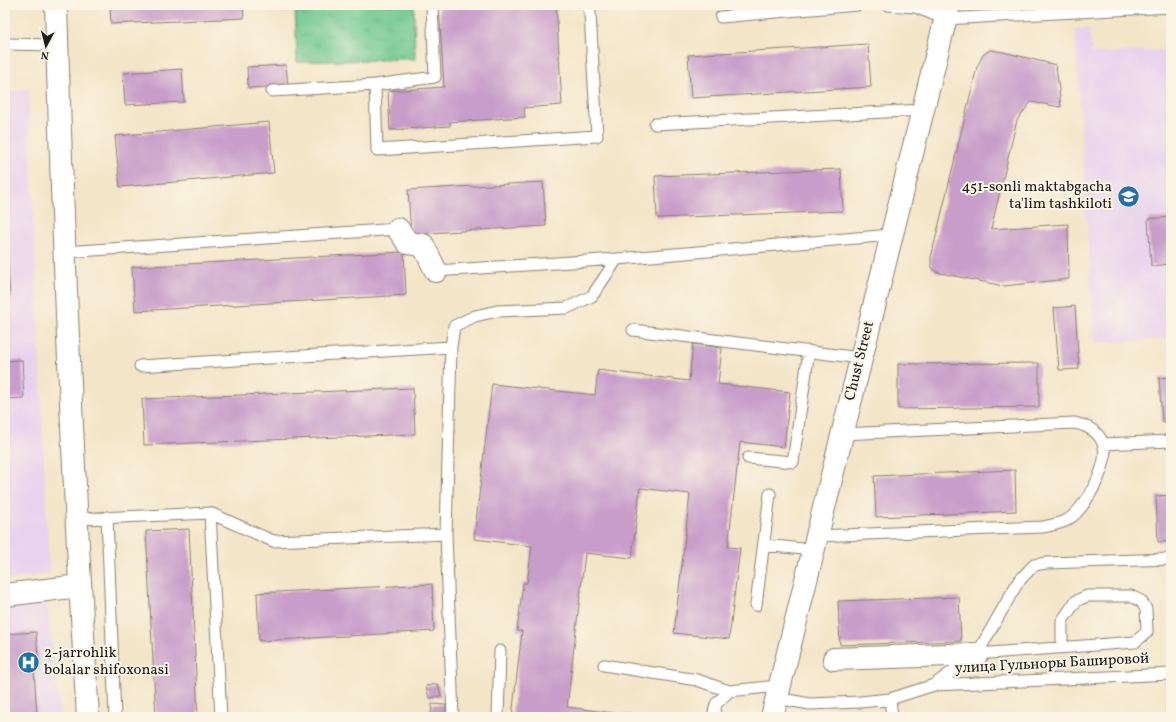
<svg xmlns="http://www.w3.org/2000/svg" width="1176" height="722" font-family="Vollkorn,serif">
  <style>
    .built { fill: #e8d2ee }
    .grass { fill: url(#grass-tufts); stroke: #467256 }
    .building { fill: #c79eca }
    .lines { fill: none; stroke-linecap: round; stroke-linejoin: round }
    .lane-casing { stroke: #888072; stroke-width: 13 }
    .street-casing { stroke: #888072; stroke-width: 24 }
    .lane { stroke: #fff; stroke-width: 11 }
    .street { stroke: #fff; stroke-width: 22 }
    .labels { text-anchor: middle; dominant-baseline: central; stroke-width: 4; stroke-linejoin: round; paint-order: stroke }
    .poi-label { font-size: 15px; fill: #1c1c1c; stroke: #fcf5e5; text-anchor: end }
    .street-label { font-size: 15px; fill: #1c1c1c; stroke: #fcf5e5 }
  </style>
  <defs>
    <pattern id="grass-tufts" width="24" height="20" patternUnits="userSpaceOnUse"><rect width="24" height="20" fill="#6fc88f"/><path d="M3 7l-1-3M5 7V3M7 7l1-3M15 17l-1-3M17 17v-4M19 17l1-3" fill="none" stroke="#60ab7b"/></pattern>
  </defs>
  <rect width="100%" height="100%" fill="#fcf5e5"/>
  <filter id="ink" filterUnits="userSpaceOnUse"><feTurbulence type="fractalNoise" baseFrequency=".025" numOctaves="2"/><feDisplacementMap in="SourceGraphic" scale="8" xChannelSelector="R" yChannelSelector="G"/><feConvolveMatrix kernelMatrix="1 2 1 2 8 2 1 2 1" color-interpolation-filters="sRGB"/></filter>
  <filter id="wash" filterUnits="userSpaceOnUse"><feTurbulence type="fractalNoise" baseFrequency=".012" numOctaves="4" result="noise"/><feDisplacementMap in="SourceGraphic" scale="16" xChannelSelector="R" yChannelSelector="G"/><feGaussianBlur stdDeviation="0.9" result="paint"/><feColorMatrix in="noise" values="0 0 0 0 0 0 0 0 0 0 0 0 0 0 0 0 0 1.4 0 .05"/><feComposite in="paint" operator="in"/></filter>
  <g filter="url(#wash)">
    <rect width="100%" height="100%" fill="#f3e5c8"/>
    <path class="built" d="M1089,28L1092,53L1171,50V339L1094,343L1075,29Z
      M28,89L49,574L5,580V93Z
      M47,602L60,717H5V607Z"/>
    <path class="grass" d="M295,5H414L415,59L297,62Z"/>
    <g id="blocks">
      <path class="building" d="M110,5H243L244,18L111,24Z
        M439,5H556L562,105L524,108L525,117L450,122V126L390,130L388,91L444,87Z
        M868,44L871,87L691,98L688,55Z
        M990,50L1003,52L1056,65L1061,107L1031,102L1017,120L991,229L1068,224L1069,279L1003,286L936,272L931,266V257L977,67L983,55Z
        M286,65L288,86L248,88L247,67Z
        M182,69L184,102L125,105L123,73Z
        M269,122L274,173L120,187L115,136Z
        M841,169L843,211L657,218L655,176Z
        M543,182L546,226L411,234L408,190Z
        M1171,217V264L1151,266L1148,219Z
        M404,252L406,295L135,311L132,267Z
        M5,253H7L10,296H5Z
        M1075,306L1079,369L1059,370L1054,308Z
        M693,344L722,348L718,384L790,392L784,447L740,442L728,547L740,548L729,639L674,633L690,494L640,488L632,558L585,553L567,707L644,717H512L522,631H517L523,583H527L532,546L474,539L492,384L595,395L598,370L689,381Z
        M22,360L24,398L5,399V361Z
        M1039,363V407L898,409V364Z
        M1171,377V421L1162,422L1159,378Z
        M413,388L415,434L144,445L142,399Z
        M1015,470L1016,511L876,517L874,476Z
        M1171,495V541L1158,542L1156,496Z
        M189,529L198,717H156L146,531Z
        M432,584L434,631L259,641L257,593Z
        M959,597L961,641L840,645L838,601Z
        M36,632L39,669H34L37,717H5V634Z
        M438,684L441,696L429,698L426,686Z
        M432,704L446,705V715H431Z"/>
    </g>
  </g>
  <g filter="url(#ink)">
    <use href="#blocks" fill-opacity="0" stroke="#888072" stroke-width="1"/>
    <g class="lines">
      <defs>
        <path id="lane" d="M888,5L915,7L945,19L1171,7
          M721,17L857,5
          M5,44L57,45
          M375,85L377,150L597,136L590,13L588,5
          M272,91L375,85L435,77L432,5
          M655,124L923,110
          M65,252L398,229
          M436,271L617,259L891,235
          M633,330L861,358
          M451,347L454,326L475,316L497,311L567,308L592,296L617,259
          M140,366L451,347L446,534L453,717
          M1103,444L1171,441
          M748,458L793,462L809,351
          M210,513L221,717
          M107,517L115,717
          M77,519L210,513L273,541L446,534
          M817,536L1043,527C1051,525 1060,524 1067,520C1084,511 1109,466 1104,447C1101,433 1088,426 1075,423L843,434
          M764,545L813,550
          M756,605L770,494
          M977,654L1135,642L1147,632L1146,609L1141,601L1131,596H1087L1076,601L1062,621V647
          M604,665L697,680L729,691
          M935,684L977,654L1018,582L1034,565L1047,563L1171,559
          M776,698L810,704L860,702L890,699L934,685L1171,674
          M890,699L892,717
          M498,717L500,651
          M713,717L716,704L729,691L778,686"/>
        <path id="street" d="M56,5C63,242 73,480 88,717
          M398,229L408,243L423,245L436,271
          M5,595L79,586
          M834,659L977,654
          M772,717L949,5"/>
      </defs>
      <use href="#lane" class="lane-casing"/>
      <use href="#street" class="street-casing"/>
      <use href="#lane" class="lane"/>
      <use href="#street" class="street"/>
    </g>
  </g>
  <defs>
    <symbol id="school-disc" viewBox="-11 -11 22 22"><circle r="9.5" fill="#1f6fb2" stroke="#fcf5e5"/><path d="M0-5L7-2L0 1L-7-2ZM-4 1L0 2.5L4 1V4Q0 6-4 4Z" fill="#fff"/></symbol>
    <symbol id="hospital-disc" viewBox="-11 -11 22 22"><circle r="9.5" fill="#1f6fb2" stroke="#fcf5e5"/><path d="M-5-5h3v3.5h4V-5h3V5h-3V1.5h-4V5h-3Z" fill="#fff"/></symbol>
  </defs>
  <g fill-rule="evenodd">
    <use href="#school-disc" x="1116" y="184" width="25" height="25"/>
    <use href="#hospital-disc" x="16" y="650" width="25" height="25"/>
  </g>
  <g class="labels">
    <g class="poi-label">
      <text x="1112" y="187">451-sonli maktabgacha<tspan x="1112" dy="17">ta'lim tashkiloti</tspan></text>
      <text x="44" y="653" text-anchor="start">2-jarrohlik<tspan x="44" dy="17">bolalar shifoxonasi</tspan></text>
    </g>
    <g class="street-label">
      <text transform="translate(860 361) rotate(-76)">Chust Street</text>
      <text transform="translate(1052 664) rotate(-3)">улица Гульноры Башировой</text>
    </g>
  </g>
  <rect width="1176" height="722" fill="none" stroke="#fcf5e5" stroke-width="20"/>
  <g transform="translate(46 46) rotate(187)" stroke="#fcf5e5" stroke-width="3" paint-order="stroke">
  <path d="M0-3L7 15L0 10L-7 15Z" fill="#1c1c1c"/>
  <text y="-6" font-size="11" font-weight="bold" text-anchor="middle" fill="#1c1c1c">N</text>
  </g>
</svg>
